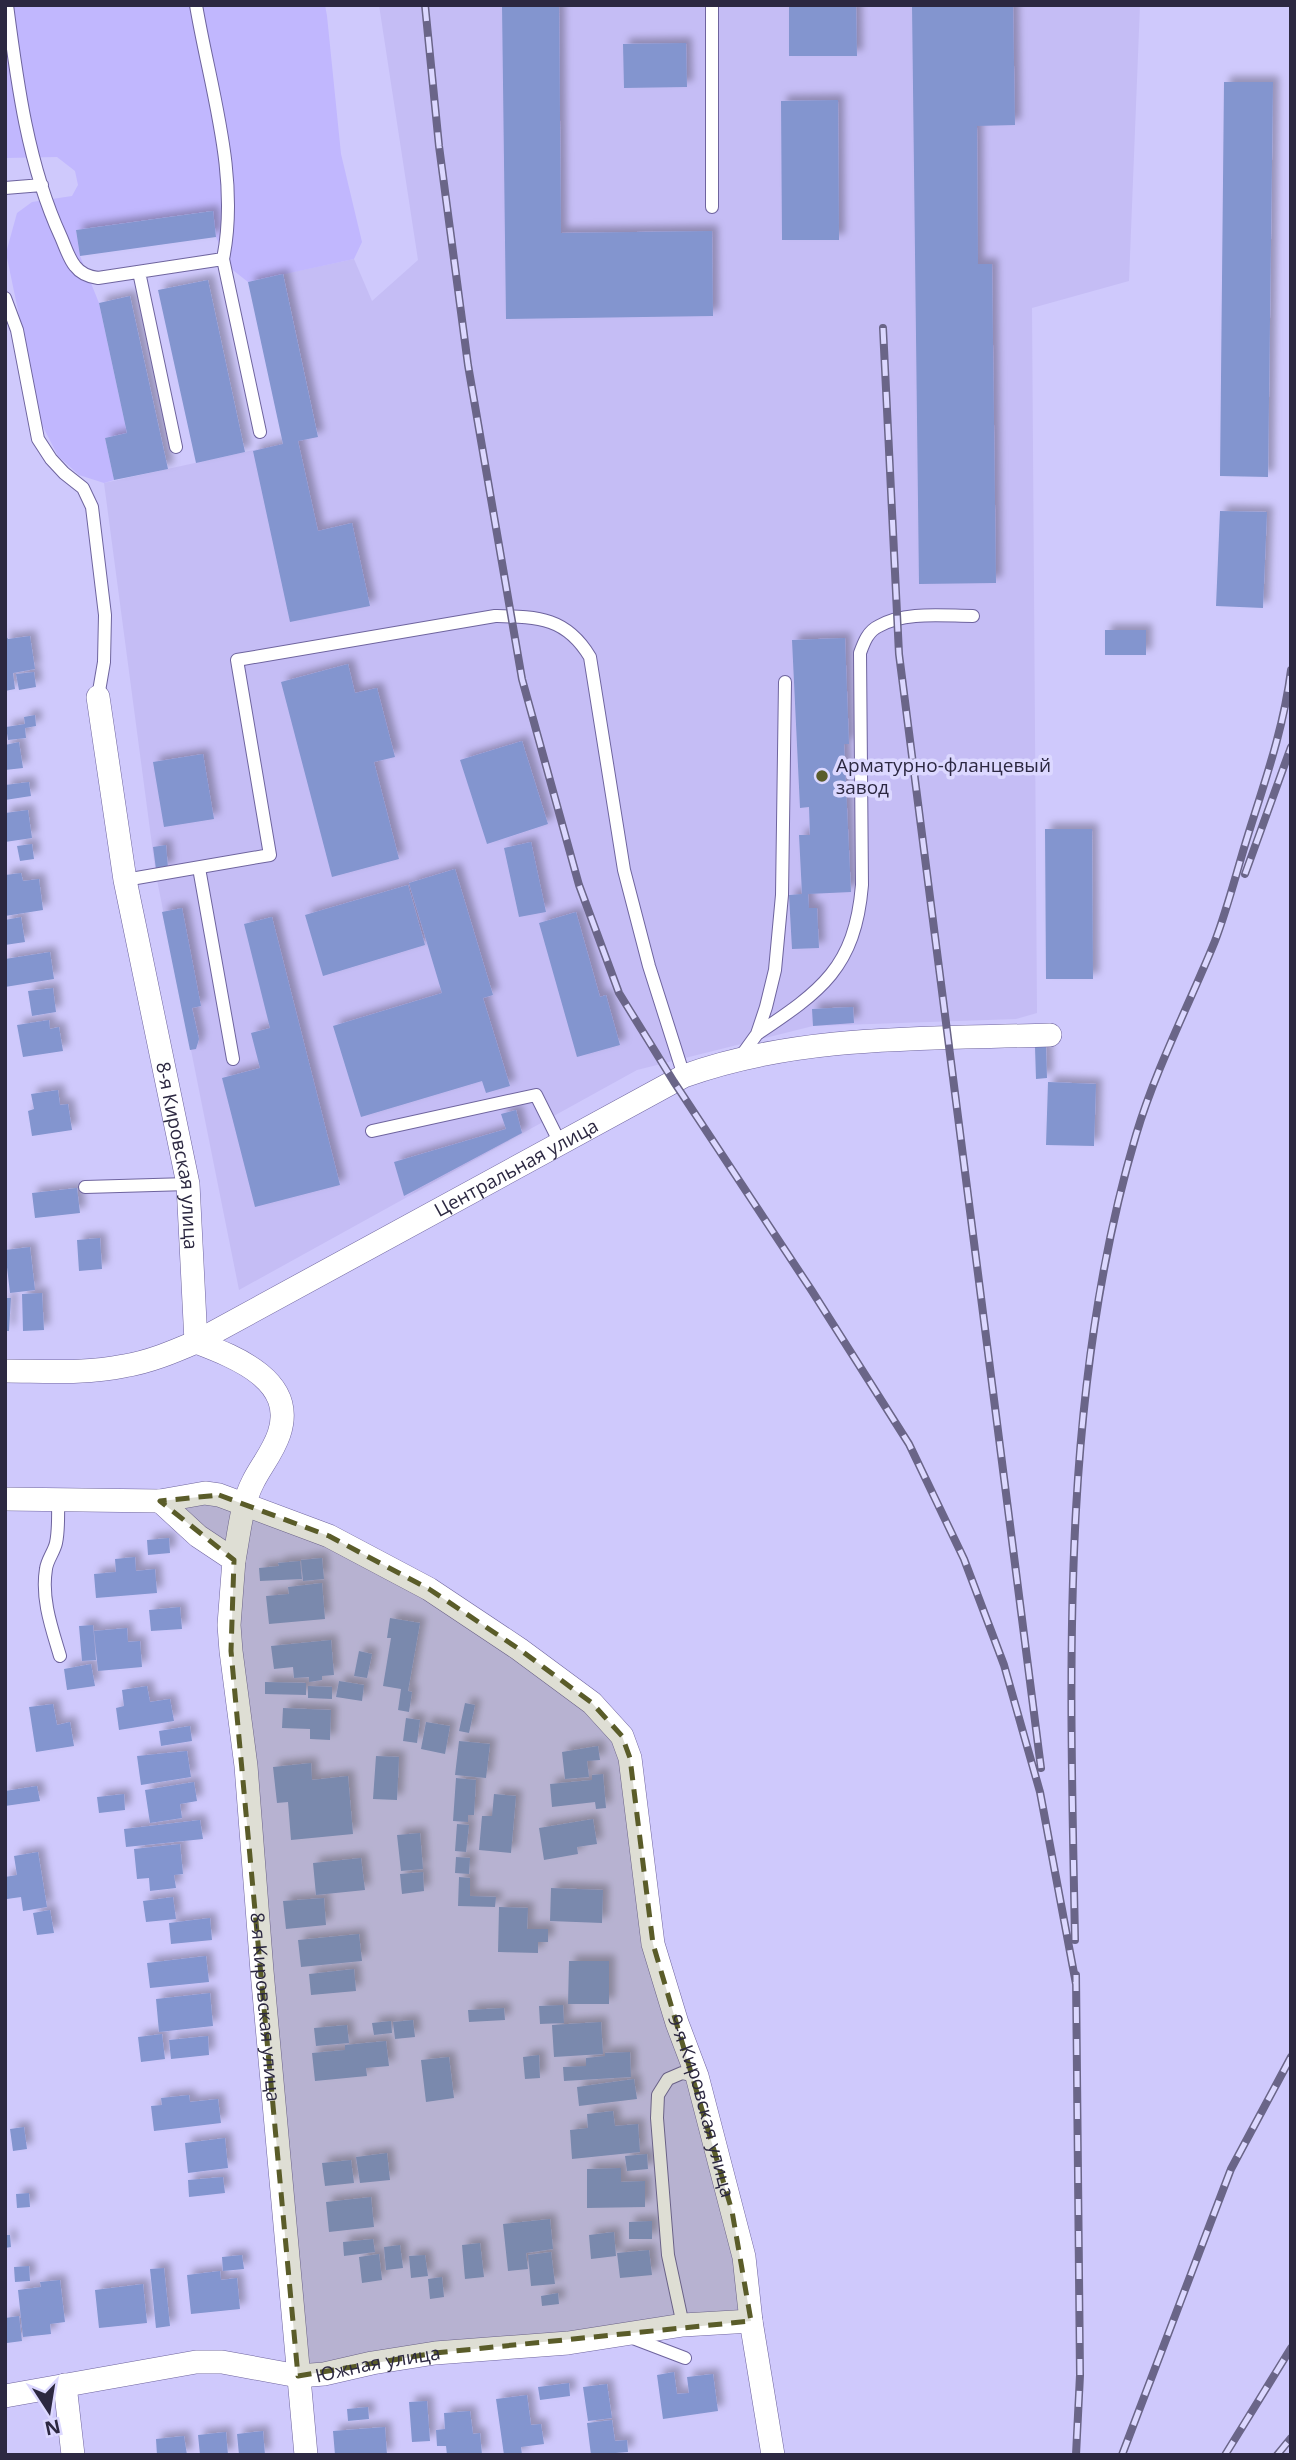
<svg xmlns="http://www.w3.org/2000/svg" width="1296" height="2460" font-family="'Open Sans',sans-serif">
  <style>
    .built { fill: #c5bdf5 }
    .green { fill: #c1b7fe }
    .building { fill: #8395cf; filter: url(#shadow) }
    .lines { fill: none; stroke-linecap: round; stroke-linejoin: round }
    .lane-casing { stroke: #6e649e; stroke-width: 14 }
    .street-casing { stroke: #6e649e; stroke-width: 24 }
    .lane { stroke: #fff; stroke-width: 12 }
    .street { stroke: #fff; stroke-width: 23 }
    .rail-casing { stroke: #6a6588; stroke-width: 8 }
    .rail { stroke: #dcd8ff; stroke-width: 5; stroke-dasharray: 16; stroke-linecap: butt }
    .marked { fill: #5a5c29; fill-opacity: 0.2; stroke: #5a5c29; stroke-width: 5; stroke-dasharray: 14 9; stroke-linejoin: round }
    .poi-dot { fill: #5a5c29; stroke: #dcd8ff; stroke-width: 2.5 }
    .labels { text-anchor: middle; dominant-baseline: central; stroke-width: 7; stroke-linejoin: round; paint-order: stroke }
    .poi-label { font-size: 19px; fill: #2c2841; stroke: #dcd8ff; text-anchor: start }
    .street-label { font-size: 19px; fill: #2c2841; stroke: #dcd8ff }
  </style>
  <defs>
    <filter id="shadow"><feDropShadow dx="6" dy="-6" stdDeviation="3.5" flood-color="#0004"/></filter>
  </defs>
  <rect width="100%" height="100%" fill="#cfc9fc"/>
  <path class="built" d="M379,5H1140L1129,281L1032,308L1037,1013L1016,1019L813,1026L637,1070L239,1290L156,875L104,483L318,436L283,274L354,259L372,301L418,260Z"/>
  <path class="green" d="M5,5H325L327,16L341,154L362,242L354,259L248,282L229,267L216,237L212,211L76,230L80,256L99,303L127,433L105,438L114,480L104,483L79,475L58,456L42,425L6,253L17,213L32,202L72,196L78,185L75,171L57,157L5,158Z"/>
  <path class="building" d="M502,5H559L561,233L712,231L713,316L506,319Z
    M789,5H856L857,56H789Z
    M912,5H1013L1015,125L977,126L978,264H992L996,583L919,584Z
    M686,43L687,87L624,88L623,44Z
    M1224,82H1273L1268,477L1220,476Z
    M838,100L839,240H782L781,101Z
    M213,211L216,237L80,256L76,230Z
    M283,274L318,437L298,441L318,531L352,523L370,606L290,622L253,451L283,444L248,282Z
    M208,280L245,452L196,463L158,290Z
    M130,296L168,469L114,480L105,438L127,433L99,303Z
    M1220,511L1267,512L1263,608L1216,606Z
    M1105,630H1146V655H1105Z
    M5,634L8,639L30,636L35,669L13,673L15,689L5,691Z
    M845,638L849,744H844L851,892L808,894L809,908H817L819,948L792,949L789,895L802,894L799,835H810L809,807L800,808L792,640Z
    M348,664L355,693L377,688L395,757L374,762L399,859L332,877L281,682Z
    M34,672L36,687L19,690L16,674Z
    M35,715L36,726L25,728L26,738L8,740L6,727L25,724L24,717Z
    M522,741L548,824L487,844L460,760Z
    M19,742L23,768L5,770V745Z
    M203,754L214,819L164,827L153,762Z
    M29,782L31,796L5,800V785Z
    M28,810L32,838L5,842V813Z
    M1045,829H1092L1093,979H1046Z
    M531,842L546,912L519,917L504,848Z
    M32,844L34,859L20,861L17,846Z
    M166,845L168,868L156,869L153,847Z
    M455,869L493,995L483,998L510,1086L486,1093L482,1081L361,1117L333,1026L442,993L409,883Z
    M21,873L23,881L39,879L43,910L5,916V875Z
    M408,885L425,945L323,976L305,915Z
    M182,908L201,1006L192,1008L199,1039L196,1049L190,1050L162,912Z
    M576,912L600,997L606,995L620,1045L577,1057L539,923Z
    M21,917L25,942L5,945V920Z
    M272,917L340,1185L255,1207L222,1078L260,1068L251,1033L270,1028L244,924Z
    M50,952L54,979L5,987V959Z
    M53,988L56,1012L32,1016L28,991Z
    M853,1007L854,1023L813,1026L812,1009Z
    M49,1020L50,1029L59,1027L63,1051L23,1057L17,1025Z
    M1035,1047H1046L1047,1078L1036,1079Z
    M1048,1082L1096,1084L1094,1146L1046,1145Z
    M58,1090L60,1105L68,1104L72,1130L32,1136L28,1111L34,1109L31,1094Z
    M516,1110L522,1133L404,1196L394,1162L506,1129L501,1114Z
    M77,1188L80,1213L35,1218L32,1193Z
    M100,1238L102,1269L79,1271L77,1240Z
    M30,1247L35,1290L10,1293L5,1250Z
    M42,1293L44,1330L23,1331L22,1294Z
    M5,1298H11L9,1331H5Z
    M169,1538L170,1553L148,1555L147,1540Z
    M135,1557L136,1571L155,1569L157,1593L96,1598L94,1574L116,1572L115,1559Z
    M322,1558L324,1579L303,1581L301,1560Z
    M300,1561L302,1579L260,1581L259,1568L279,1566L278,1563Z
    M322,1583L325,1619L269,1624L266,1596L289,1594L288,1587Z
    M180,1607L182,1629L151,1631L149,1610Z
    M390,1618L420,1623L408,1691L412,1692L409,1712L398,1710L401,1689L383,1686L391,1638H387Z
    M93,1625L96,1660L82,1661L79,1626Z
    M127,1628L128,1642L140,1641L142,1667L98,1671L94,1631Z
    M331,1640L334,1675L322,1676V1680L309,1682V1677L294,1678L293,1667L274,1669L271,1646Z
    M359,1651L372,1654L367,1678L354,1676Z
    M91,1664L95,1686L67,1690L64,1669Z
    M339,1681L364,1685L362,1701L336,1697Z
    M265,1682L306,1683V1695L265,1694Z
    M147,1686L150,1702L170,1699L174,1721L119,1730L116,1708L124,1706L122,1690Z
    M308,1686L332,1687V1699L308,1698Z
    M465,1703L475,1705L469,1733L459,1731Z
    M53,1704L57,1725L70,1722L74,1746L36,1752L29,1707Z
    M283,1708L331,1710L330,1740L310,1739V1729L282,1728Z
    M406,1718L420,1720L417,1743L403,1741Z
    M426,1722L450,1726L445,1754L421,1749Z
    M190,1726L192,1741L161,1746L159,1731Z
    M459,1741L490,1744L486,1778L455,1775Z
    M598,1746L600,1760L587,1761L589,1777L565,1779L562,1752Z
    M187,1751L191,1777L141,1785L137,1756Z
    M376,1756L399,1757L397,1800L373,1799Z
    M311,1763L312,1780L348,1776L353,1834L291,1840L288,1802L277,1803L273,1767Z
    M603,1774L606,1808L596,1809L595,1802L552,1807L550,1784L592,1780V1775Z
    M456,1778L476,1780L474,1815H468V1822L453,1821Z
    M194,1782L197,1801L180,1804L182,1818L150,1823L145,1790Z
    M37,1786L40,1801L5,1806V1791Z
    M124,1794L125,1810L99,1813L97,1797Z
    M494,1794L516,1796L511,1853L479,1850L482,1816H492Z
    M593,1819L597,1844L577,1847L578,1854L544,1860L539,1828Z
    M200,1820L203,1839L126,1847L124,1829Z
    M457,1824L469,1825L466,1852L455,1851Z
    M420,1833L423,1869L401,1871L397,1835Z
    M180,1844L183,1874L174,1875L176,1888L150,1891L149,1878L137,1879L134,1849Z
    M38,1852L47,1907L23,1911L21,1897L7,1899L5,1877L17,1875L14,1856Z
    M456,1857L470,1858L469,1874L455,1873Z
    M361,1858L365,1890L316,1895L313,1863Z
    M423,1872L424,1891L402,1894L400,1874Z
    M459,1877L470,1878V1896L496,1897L495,1907L458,1906Z
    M551,1888L603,1890L602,1923L550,1921Z
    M173,1897L176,1919L146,1922L143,1901Z
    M324,1898L326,1925L286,1929L283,1901Z
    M499,1907L528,1908L527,1929H548V1942H538V1953L498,1952Z
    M50,1910L54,1933L37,1935L33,1913Z
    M210,1918L212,1940L171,1944L169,1923Z
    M359,1934L362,1961L301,1967L298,1940Z
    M206,1956L209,1982L150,1988L147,1963Z
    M569,1961H609V2004H568Z
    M354,1969L356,1991L311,1995L309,1974Z
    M210,1993L213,2026L159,2032L156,1999Z
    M563,2005L564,2023L540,2024L539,2006Z
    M504,2008L505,2020L469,2022L468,2010Z
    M413,2020L415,2037L395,2039L393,2022Z
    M391,2021L392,2033L374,2035L372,2023Z
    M601,2022L603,2054L554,2057L552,2025Z
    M347,2025L349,2043L316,2046L314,2028Z
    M162,2034L165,2059L141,2062L138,2037Z
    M208,2036L209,2055L171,2059L169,2040Z
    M386,2041L389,2066L366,2068L367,2076L315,2081L312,2053L345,2050V2045Z
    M630,2052L631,2077L564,2081L563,2067L586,2066V2058L605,2056V2053Z
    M539,2055L540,2078L525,2079L523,2057Z
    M449,2057L454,2098L426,2102L421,2060Z
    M634,2079L637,2099L579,2106L577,2087Z
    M189,2095L190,2102L218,2099L221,2123L154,2131L151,2106L162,2105L161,2098Z
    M613,2111L615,2126L638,2124L640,2152L572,2159L570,2130L588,2128L587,2114Z
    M24,2127L27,2149L13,2151L10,2129Z
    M225,2138L228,2168L188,2173L185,2143Z
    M387,2153L390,2180L360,2183L356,2157Z
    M647,2154L648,2169L627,2171L625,2156Z
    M351,2160L354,2183L325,2186L322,2163Z
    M621,2168V2182L645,2181V2207L587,2208V2169Z
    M223,2177L225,2193L189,2197L188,2180Z
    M29,2193L30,2207L17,2208L16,2194Z
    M371,2197L374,2227L329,2232L326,2202Z
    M550,2219L553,2249L526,2253L528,2269L508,2271L503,2224Z
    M652,2221V2239H629V2222Z
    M614,2232L616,2256L591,2259L589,2235Z
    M5,2235H10L11,2247L5,2248Z
    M373,2239L375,2252L344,2256L343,2242Z
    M480,2243L484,2277L465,2279L462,2245Z
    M400,2245L403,2268L386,2270L384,2247Z
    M649,2250L652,2275L620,2278L617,2253Z
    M551,2252L555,2284L531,2286L528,2255Z
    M379,2254L382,2280L362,2283L359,2257Z
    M242,2255L244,2269L223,2271L222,2257Z
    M425,2255L428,2276L411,2278L409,2256Z
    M29,2266L30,2281L15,2282L14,2267Z
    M164,2268L170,2326L156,2328L150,2269Z
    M220,2271L221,2280L237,2278L240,2309L191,2314L187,2275Z
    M442,2277L444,2297L430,2299L428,2279Z
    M60,2280L65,2322L50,2324L51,2334L23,2337L18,2290L41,2287L40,2282Z
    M143,2284L147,2323L99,2328L95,2290Z
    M558,2293L559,2304L542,2306L541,2296Z
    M19,2316L22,2341L7,2343L5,2318Z
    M674,2372L677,2394L689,2393L687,2377L713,2374L718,2411L663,2419L657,2375Z
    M569,2383L570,2396L540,2400L538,2387Z
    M607,2384L612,2418L588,2421L583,2387Z
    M527,2395L531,2425L541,2424L544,2444L521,2447L522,2455H504L496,2399Z
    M427,2401L430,2441L412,2442L409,2402Z
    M368,2407L369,2419L348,2421L347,2409Z
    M470,2411L473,2434L480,2433L482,2455H447L446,2446H437L436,2430L445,2429L444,2413Z
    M612,2420L615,2441L627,2440L628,2452L591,2455L587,2423Z
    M385,2427L387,2455H335L333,2431Z
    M263,2431L265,2455H239L237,2434Z
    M226,2432L228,2455H200L198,2435Z
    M184,2436L187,2455H157L156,2439Z"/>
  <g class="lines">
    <defs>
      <path id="lane" d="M7,5C17,82 28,166 61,237C65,246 69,259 75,266C81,274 90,277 98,278L223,259L260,432
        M196,5C210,88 240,176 223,259
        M5,188L42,185
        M712,207V5
        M139,272L176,447
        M5,298L17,330L38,439L51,459L64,473L83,488L92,507L105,615L104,662L98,697
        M199,868L233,1059
        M125,880L270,855L237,660L495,616C538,617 566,617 590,657L624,870L649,966L684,1076
        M757,1034C821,991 855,968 862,885L860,653C864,642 868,631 879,626C905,611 944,616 973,616
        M739,1059L757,1034L766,1007L775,970L782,895L785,682
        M372,1131L536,1095L561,1145
        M85,1187L188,1184
        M58,1499C58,1514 59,1529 56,1543C54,1552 47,1560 46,1569C41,1599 52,1629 60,1656
        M683,2325L668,2255L657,2118L658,2095L668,2079L682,2073L697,2076
        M630,2337L685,2358"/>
      <g id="street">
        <path id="s1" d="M98,697L125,880L188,1184L196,1342C235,1357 297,1380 279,1434C273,1452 261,1466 253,1482C241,1505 239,1535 234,1560"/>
        <path id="s2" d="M5,1371C44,1371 86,1374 124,1366C149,1362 173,1352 196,1342L684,1076C800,1034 928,1039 1050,1035"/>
        <path id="s3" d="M5,1499L160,1501L205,1493L219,1495L329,1536L429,1589L519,1649L592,1703L622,1736L630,1758L653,1944L677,2023L697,2076L744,2257L751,2321L773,2455"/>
        <path id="s4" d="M160,1501L198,1536L234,1560L229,1625L231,1651L246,1766L262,1971L306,2455"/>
        <path d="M65,2385L73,2455"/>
        <path id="s5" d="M5,2396L196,2362H222L298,2376L324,2374L372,2363L435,2353L568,2343L683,2325L751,2321"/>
      </g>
    </defs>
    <use href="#lane" class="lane-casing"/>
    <use href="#street" class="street-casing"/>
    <use href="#lane" class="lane"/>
    <use href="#street" class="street"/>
    <defs>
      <path id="rail" d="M425,5L439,146L468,365L522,679L579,885L619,993L674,1082L812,1291L909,1444L964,1559L1004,1665L1040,1792L1076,1984
        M883,328L899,654L1041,1768
        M1245,874L1291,747
        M1075,1940C1070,1672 1059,1395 1136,1135C1156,1068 1189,1005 1215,941C1228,907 1237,870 1248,835C1265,781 1284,727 1291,670
        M1076,1975L1080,2375L1076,2455
        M1122,2455L1231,2169L1291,2057
        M1225,2455L1291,2348
        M1277,2455L1291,2438"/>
    </defs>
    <use href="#rail" class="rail-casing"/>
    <use href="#rail" class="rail"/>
  </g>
  <path class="marked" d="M219,1495L329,1536L429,1589L519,1649L592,1703L622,1736L630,1758L653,1944L732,2211L751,2321L435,2353L298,2376L231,1651L234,1560L160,1501Z"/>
  <circle class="poi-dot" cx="822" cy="776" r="7"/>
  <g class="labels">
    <g class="poi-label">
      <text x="836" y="765">Арматурно-фланцевый<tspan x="836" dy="22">завод</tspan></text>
    </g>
    <g class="street-label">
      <text stroke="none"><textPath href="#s1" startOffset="466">8-я Кировская улица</textPath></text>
      <text stroke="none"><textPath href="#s2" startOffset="560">Центральная улица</textPath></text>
      <text stroke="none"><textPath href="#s4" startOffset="544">8-я Кировская улица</textPath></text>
      <text stroke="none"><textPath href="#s3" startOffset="1069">9-я Кировская улица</textPath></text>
      <text stroke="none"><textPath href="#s5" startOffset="378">Южная улица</textPath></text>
    </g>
  </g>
  <rect width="1296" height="2460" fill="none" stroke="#2c2841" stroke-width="14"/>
  <g transform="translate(49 2411) rotate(168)" stroke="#dcd8ff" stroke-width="5" paint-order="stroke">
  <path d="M0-5L12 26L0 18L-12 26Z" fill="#2c2841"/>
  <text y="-10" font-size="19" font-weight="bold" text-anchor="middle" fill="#2c2841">N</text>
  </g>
</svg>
